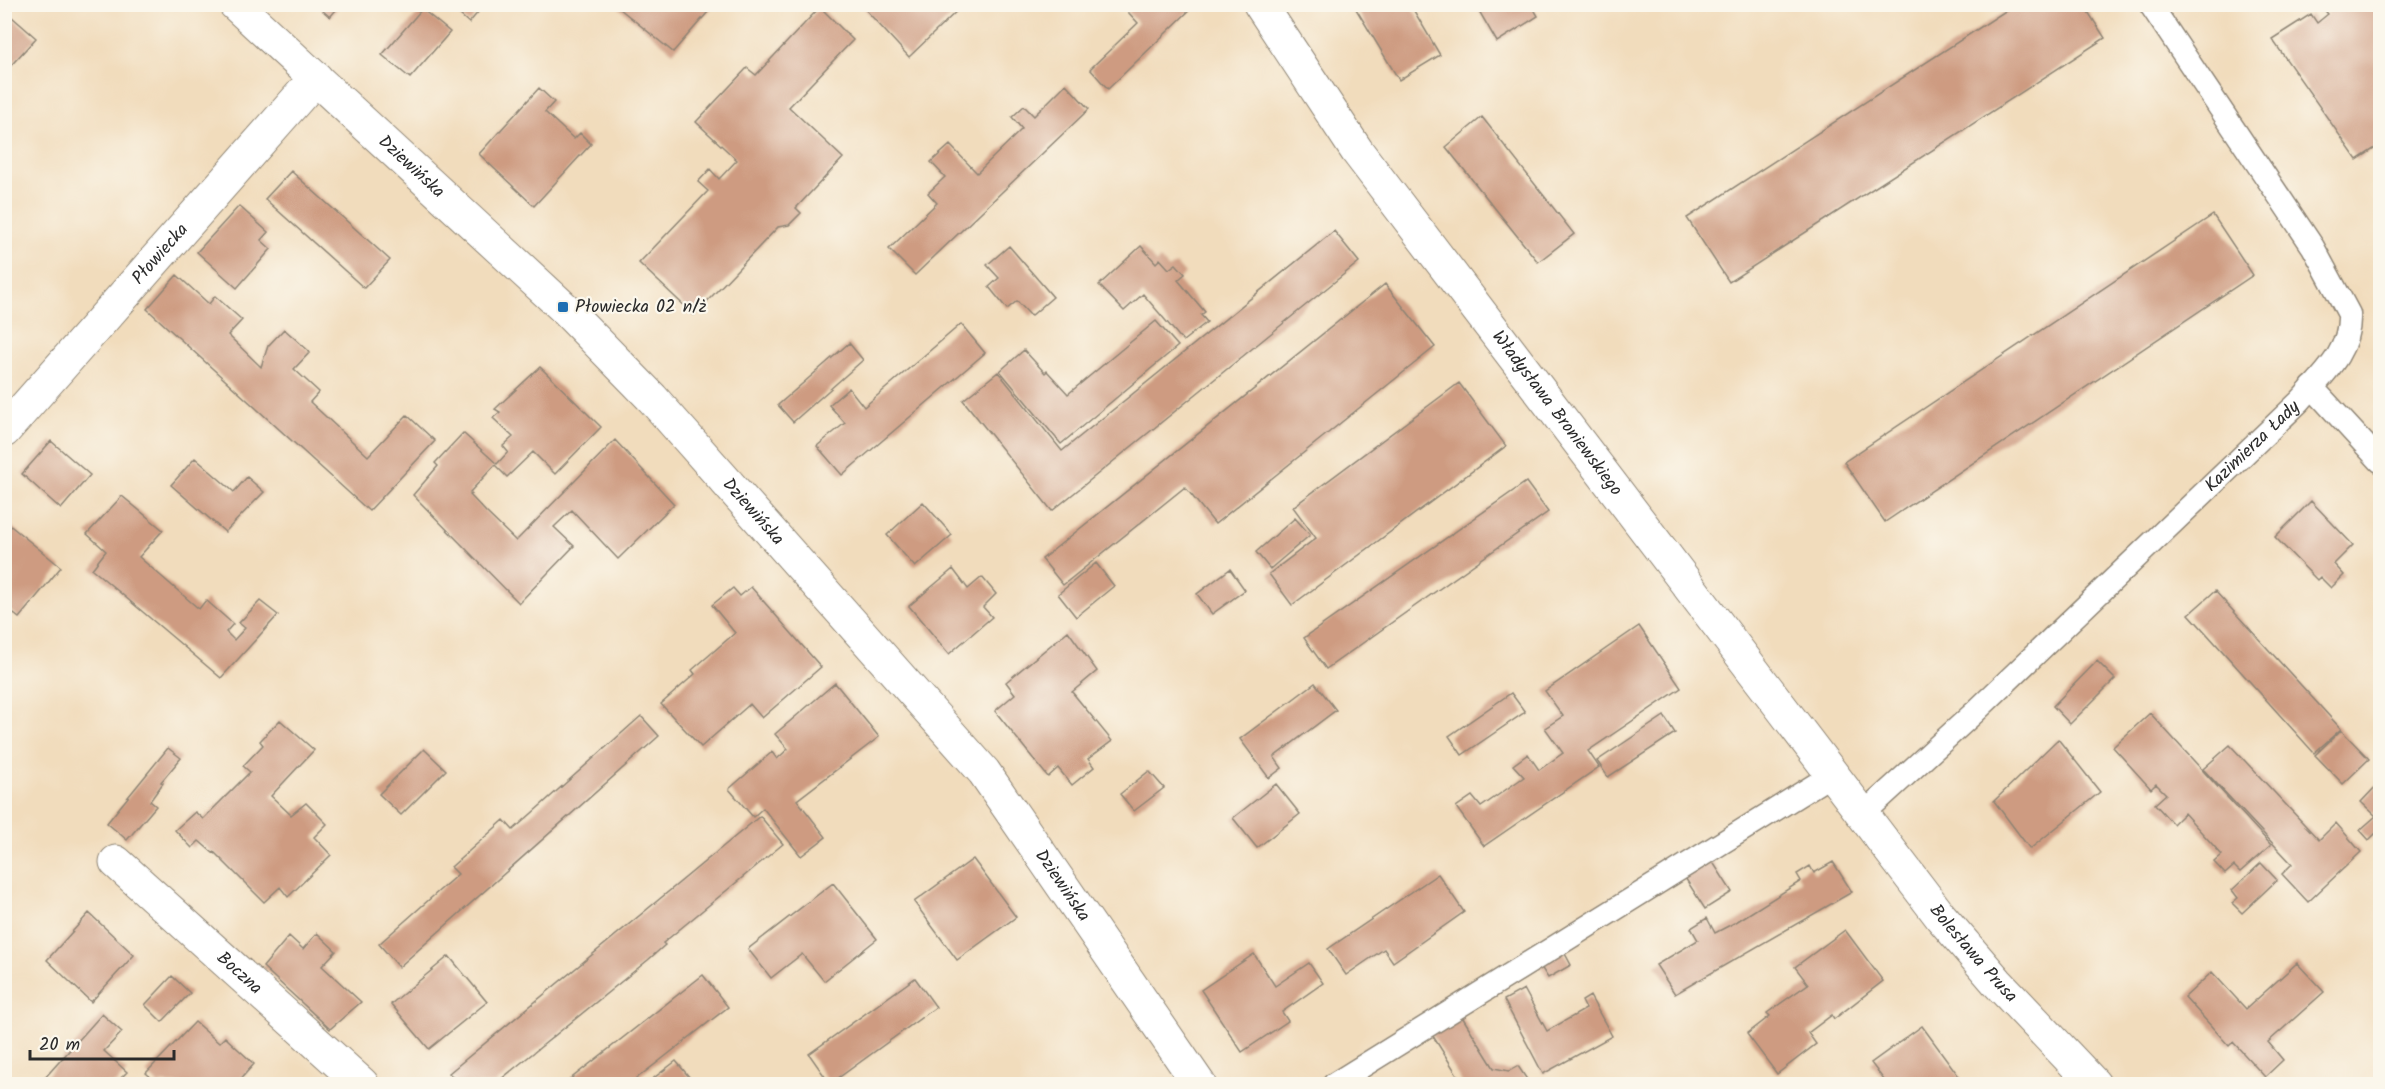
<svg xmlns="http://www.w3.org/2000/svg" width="2385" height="1089" font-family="Kalam,sans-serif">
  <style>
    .building { fill: #ce9b81 }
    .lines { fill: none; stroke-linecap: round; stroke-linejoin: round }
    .service-casing { stroke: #8e8474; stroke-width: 25 }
    .minor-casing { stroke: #8e8474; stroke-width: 35 }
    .service { stroke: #fff; stroke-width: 22 }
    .minor { stroke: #fff; stroke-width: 33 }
    .poi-dot { fill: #1f6fb2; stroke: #fbf7ec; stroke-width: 2 }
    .labels { text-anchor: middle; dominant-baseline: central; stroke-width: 4.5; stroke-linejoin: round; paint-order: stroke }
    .street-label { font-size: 18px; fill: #2b2b2b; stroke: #fbf7ec }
    .poi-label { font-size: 18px; fill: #2b2b2b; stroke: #fbf7ec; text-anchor: start }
  </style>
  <rect width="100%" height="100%" fill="#fbf7ec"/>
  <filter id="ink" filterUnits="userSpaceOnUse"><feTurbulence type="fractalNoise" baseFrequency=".0167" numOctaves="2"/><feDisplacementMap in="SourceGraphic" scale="12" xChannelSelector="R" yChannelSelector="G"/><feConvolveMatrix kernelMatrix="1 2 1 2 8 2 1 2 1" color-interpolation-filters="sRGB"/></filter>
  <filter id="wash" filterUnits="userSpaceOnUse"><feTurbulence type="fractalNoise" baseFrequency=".008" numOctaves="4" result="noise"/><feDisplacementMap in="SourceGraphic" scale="24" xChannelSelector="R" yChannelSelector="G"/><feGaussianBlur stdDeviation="1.35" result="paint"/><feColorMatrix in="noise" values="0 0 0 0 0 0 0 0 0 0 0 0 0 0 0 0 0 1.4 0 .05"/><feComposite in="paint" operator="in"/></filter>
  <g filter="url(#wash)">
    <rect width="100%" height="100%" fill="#f1dcbc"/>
    <g id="blocks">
      <path class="building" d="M315,4H341L330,17Z
        M448,4H485L469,23Z
        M614,4H715L673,52Z
        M865,4H964L909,57L863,7Z
        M1136,4H1196L1108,89L1090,69L1138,23L1128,12Z
        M1353,4H1410L1440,55L1399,80Z
        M1475,4H1531L1538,16L1497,42Z
        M2016,4H2083L2105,38L1729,282L1687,218Z
        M2319,4H2374L2380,14V145L2357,160L2272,39L2311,14L2317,23L2328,14Z
        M820,7L853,40L789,107L843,158L796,208L801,213L789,225L778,227L694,315L639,263L708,191L698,182L710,169L719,179L737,160L696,122L747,68L756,75Z
        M422,9L450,32L410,78L382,55Z
        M4,10L36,38L4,73Z
        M1066,84L1089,109L915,275L889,249L937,203L928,193L945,177L931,162L950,145L977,173L1022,129L1012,117L1024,106L1034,116Z
        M539,88L554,102L545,112L574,139L580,133L591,144L534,206L479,154Z
        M1482,117L1574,234L1538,262L1446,147Z
        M291,171L390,260L364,288L265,199Z
        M239,206L268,232L261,240L271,249L237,288L197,252Z
        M2213,215L2253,275L1885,522L1844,462Z
        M1334,231L1359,262L1052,511L963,400L998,372L1062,451Z
        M1009,246L1053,297L1031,316L1017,301L1007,309L989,287L999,278L987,265Z
        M1141,246L1156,263L1160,259L1169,269L1176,264L1185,274L1178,280L1205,312L1201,315L1207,322L1183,341L1143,294L1124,311L1099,285Z
        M177,275L209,304L215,296L242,320L228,335L261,367L268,346L284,329L310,352L294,369L319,392L310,402L368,456L407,415L435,441L369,511L147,309Z
        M1385,284L1435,347L1215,524L1185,487L1063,585L1042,559Z
        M1156,321L1178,346L1061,444L1000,371L1024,350L1045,373L1047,371L1068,394Z
        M961,324L985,353L842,475L817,446L845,423L829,405L849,388L864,407Z
        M849,343L863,360L793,422L778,405Z
        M540,367L601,427L555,474L533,452L507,477L495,465L470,492L472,494L470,495L486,512L516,541L615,440L674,504L618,559L572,510L554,527L574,546L519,603L413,495L438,466L435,463L463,433L497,464L508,452L503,446L513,437L493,418L500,412L495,409Z
        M1459,383L1506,446L1292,605L1269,574L1316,538L1293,507Z
        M51,441L90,475L61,509L22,474Z
        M195,458L234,492L247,477L264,492L225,532L171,485Z
        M1526,482L1548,512L1326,669L1304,638Z
        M122,496L163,530L139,557L199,609L206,600L233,624L226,632L234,640L245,628L239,623L260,601L278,615L221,678L92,569L106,551L87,534Z
        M2311,501L2353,545L2334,564L2344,575L2331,588L2320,577L2317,580L2275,537Z
        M923,502L952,535L915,567L887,535Z
        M1295,518L1310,535L1270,569L1256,552Z
        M7,523L61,567L19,618L4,606V526Z
        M1096,563L1114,586L1076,617L1058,594Z
        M953,569L968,589L982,577L996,594L983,607L992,617L949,654L909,606Z
        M1230,569L1245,590L1212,614L1197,594Z
        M751,587L821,667L762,718L750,704L701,747L661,704L695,674L692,670L735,633L712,605L733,588L740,596Z
        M2215,591L2341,729L2314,753L2189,614Z
        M1639,626L1681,688L1588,751L1599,767L1484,846L1456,807L1472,796L1481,807L1524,777L1513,765L1528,754L1539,770L1563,753L1545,728L1563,716L1545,691Z
        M1068,631L1097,671L1072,692L1112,741L1088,759L1094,767L1072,785L1058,768L1048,777L995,711L1015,694L1006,682Z
        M2097,661L2115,679L2070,724L2053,706Z
        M835,683L879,737L797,800L826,837L801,856L763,808L753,817L729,789L772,752L777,759L788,749L775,734Z
        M1315,683L1336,710L1274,757L1282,768L1269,778L1240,739Z
        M1511,693L1525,712L1462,755L1449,736Z
        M2150,713L2271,845L2240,872L2234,866L2225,874L2214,862L2222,855L2184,813L2173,824L2155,804L2166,794L2156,784L2151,789L2113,747Z
        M641,716L659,736L399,967L379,944L458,874L451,867L504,820L513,830Z
        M1664,716L1675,733L1608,777L1597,761Z
        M280,720L314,750L271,796L291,815L306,803L327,824L314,837L331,855L288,897L280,887L264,902L214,852L213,853L199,841L192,848L175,830L195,812L203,819L250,772L243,766L263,745L260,741Z
        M2341,730L2369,759L2343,784L2315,755Z
        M2058,739L2100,792L2030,849L1994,801Z
        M2230,745L2319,840L2336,823L2361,852L2308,902L2282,874L2292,864L2203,769Z
        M168,748L181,758L161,782L163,783L150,801L156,806L127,840L107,823Z
        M424,749L446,770L401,815L379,794Z
        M1149,771L1164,788L1134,811L1120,794Z
        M2380,782V837L2376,833L2369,840L2360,830L2376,816L2361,802Z
        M1276,784L1300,814L1257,848L1233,818Z
        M760,816L783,844L663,943L665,945L648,960L495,1084H459L449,1073Z
        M1709,856L1732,892L1705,909L1682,873Z
        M973,859L1016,917L957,960L914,902Z
        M1833,862L1852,892L1675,994L1656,965L1698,940L1691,928L1707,918L1715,933L1736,922L1801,881L1797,874L1810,866L1814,873Z
        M2261,863L2277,880L2242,913L2232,903L2238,898L2232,890Z
        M1438,874L1464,912L1393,962L1384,949L1346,975L1328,949Z
        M833,883L877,939L824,981L802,954L771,978L748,949Z
        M89,913L134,955L91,1002L47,960Z
        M1845,930L1883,981L1834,1019L1832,1015L1808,1033L1816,1044L1777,1074L1747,1034L1770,1016L1767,1013L1808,984L1795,967Z
        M317,933L336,951L322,966L361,1002L330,1029L263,967L289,936L303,949Z
        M1563,950L1571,965L1548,978L1539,964Z
        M1254,954L1275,986L1309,963L1323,983L1282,1012L1288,1021L1242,1052L1201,990Z
        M449,956L487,1002L429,1049L391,1004Z
        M2297,963L2324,992L2268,1042L2283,1060L2265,1077L2233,1042L2229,1046L2185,997L2212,972L2246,1009Z
        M703,975L728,1007L658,1062L629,1084H564Z
        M172,976L190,993L162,1022L145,1005Z
        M915,978L936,1007L830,1084L809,1054Z
        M1524,989L1547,1031L1586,1009L1582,1001L1590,996L1612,1036L1543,1074L1504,1000Z
        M102,1014L122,1032L104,1051L127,1072L115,1084H45L42,1081Z
        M1461,1015L1494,1068L1509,1071L1518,1066L1530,1084H1463L1431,1033Z
        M195,1022L219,1043L225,1037L254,1064L236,1084H158L146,1073Z
        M1922,1026L1961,1079L1954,1084H1887L1871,1063Z
        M676,1061L695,1084H646Z"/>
    </g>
  </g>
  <g filter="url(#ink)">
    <use href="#blocks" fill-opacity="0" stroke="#8e8474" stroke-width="1.5"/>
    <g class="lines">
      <defs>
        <g id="service">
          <path d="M2312,387L2380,461"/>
          <path id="s1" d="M1862,815L1975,712L2300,401C2323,375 2351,351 2349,314L2313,247L2150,4"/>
          <path d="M1334,1084L1831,775"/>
        </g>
        <g id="minor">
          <path id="s2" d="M235,4L563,307L652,398L984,772L1199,1084"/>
          <path id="s3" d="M1260,4L1357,151L1941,917L1997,982L2094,1084"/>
          <path id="s4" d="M4,431L316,78"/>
          <path id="s5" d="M116,862L362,1084"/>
        </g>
      </defs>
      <use href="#service" class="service-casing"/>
      <use href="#minor" class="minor-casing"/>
      <use href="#service" class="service"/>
      <use href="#minor" class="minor"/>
    </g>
  </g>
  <rect class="poi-dot" x="557" y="301" width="12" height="12" rx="3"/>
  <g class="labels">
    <g class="street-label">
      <text stroke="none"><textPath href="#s2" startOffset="240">Dziewińska</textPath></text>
      <text stroke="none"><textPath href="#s4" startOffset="236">Płowiecka</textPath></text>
      <text stroke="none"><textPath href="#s3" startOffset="506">Władysława Broniewskiego</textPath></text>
      <text stroke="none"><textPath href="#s1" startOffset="537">Kazimierza Łady</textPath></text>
      <text stroke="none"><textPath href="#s2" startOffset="726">Dziewińska</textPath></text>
      <text stroke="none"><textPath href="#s2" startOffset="1212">Dziewińska</textPath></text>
      <text stroke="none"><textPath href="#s3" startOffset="1188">Bolesława Prusa</textPath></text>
      <text stroke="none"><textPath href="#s5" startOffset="166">Boczna</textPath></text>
    </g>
    <g class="poi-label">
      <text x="575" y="307">Płowiecka 02 n/ż</text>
    </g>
  </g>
  <rect width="2385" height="1089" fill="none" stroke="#fbf7ec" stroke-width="24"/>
  <path d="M30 1050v9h144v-9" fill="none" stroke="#2b2b2b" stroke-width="3"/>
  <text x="39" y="1050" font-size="18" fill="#2b2b2b" stroke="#fbf7ec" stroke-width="4.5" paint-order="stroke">20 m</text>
</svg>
